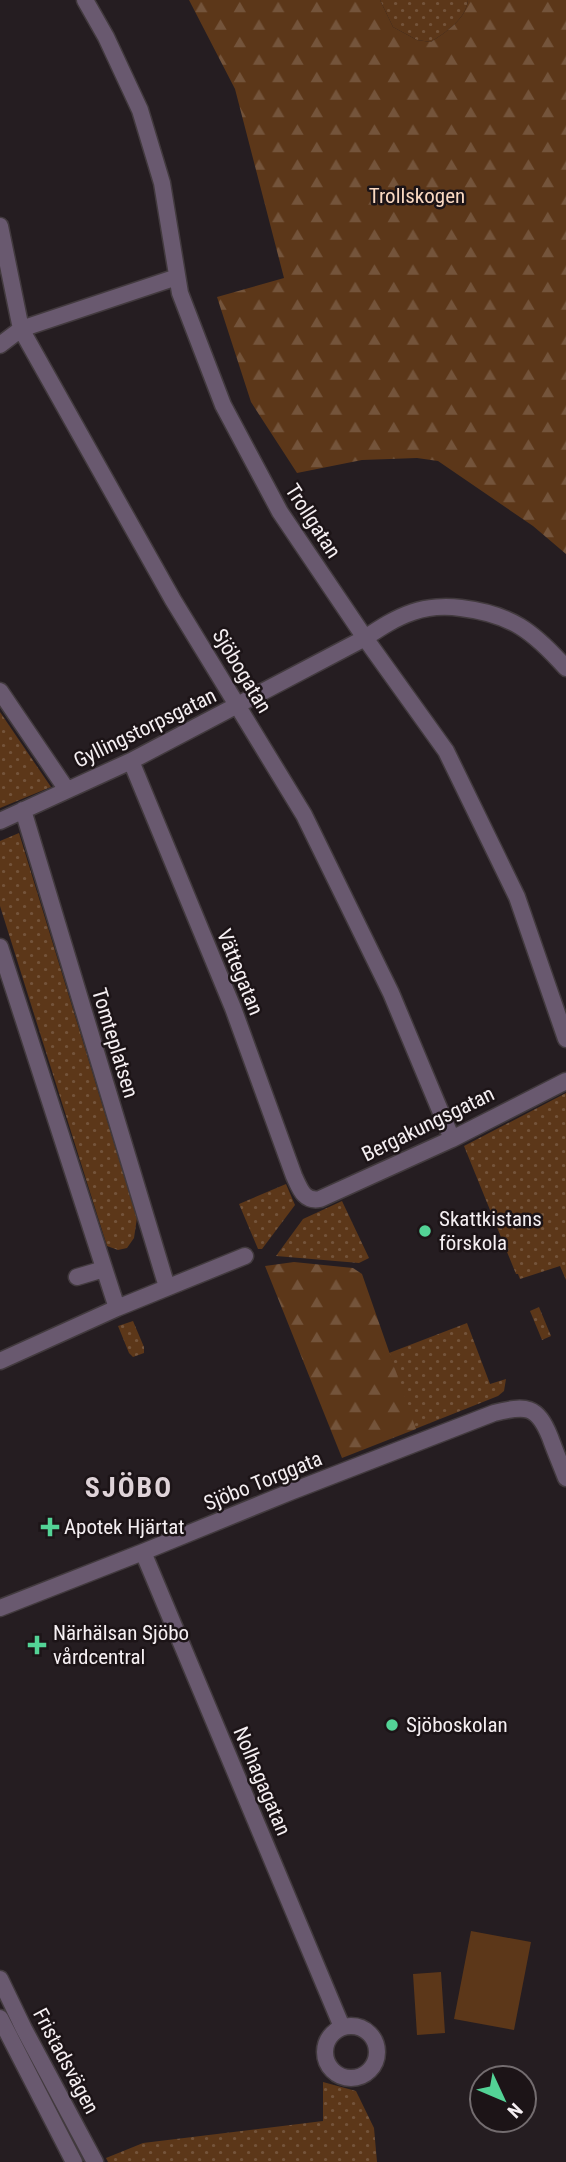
<svg xmlns="http://www.w3.org/2000/svg" width="566" height="2162" font-family="'Roboto Condensed',sans-serif">
  <style>
    .green { fill: url(#green-dots) }
    .forest { fill: url(#forest-firs) }
    .pitch { fill: #5c3719 }
    .lines { fill: none; stroke-linecap: round; stroke-linejoin: round }
    .minor-casing { stroke: #423a3e; stroke-width: 19 }
    .minor { stroke: #69596f; stroke-width: 16 }
    .poi-dot { fill: #53d396; stroke: #1c1417; stroke-width: 2.5 }
    .labels { text-anchor: middle; dominant-baseline: central; stroke-width: 5; stroke-linejoin: round; paint-order: stroke }
    .park-label { font-size: 21px; fill: #f9d8c1; stroke: #1c1417 }
    .street-label { font-size: 21px; fill: #f5eff2; stroke: #1c1417 }
    .poi-label { font-size: 21px; fill: #f5eff2; stroke: #1c1417; text-anchor: start }
    .district-label { font-size: 28px; font-weight: bold; letter-spacing: 2px; fill: #dfd3d8; stroke: #1c1417 }
  </style>
  <defs>
    <pattern id="green-dots" width="8" height="8" patternUnits="userSpaceOnUse" patternTransform="scale(1.75)"><rect width="8" height="8" fill="#5c3719"/><path d="M2 2h.1M6 6h.1" fill="none" stroke="#74543b" stroke-width="1.8" stroke-linecap="round"/></pattern>
    <pattern id="forest-firs" width="22" height="20" patternUnits="userSpaceOnUse" patternTransform="scale(1.75)"><rect width="22" height="20" fill="#5c3719"/><path d="M5 1l3.5 6h-7zM16 11l3.5 6h-7z" fill="#74543b"/></pattern>
  </defs>
  <rect width="100%" height="100%" fill="#251d21"/>
  <path class="green" d="M380,0H468C466,19 446,32 431,42L417,40L393,27Z
    M0,712L51,787L0,808Z
    M19,833L137,1218L134,1238L127,1248L118,1250L107,1246L0,906V841Z
    M566,1093V1280L560,1266L520,1279L518,1274H516L464,1146Z
    M286,1184L295,1205L262,1249H258L239,1204Z
    M342,1201L369,1258L359,1263L276,1256L303,1219Z
    M539,1307L551,1336L542,1340L530,1311Z
    M133,1321L144,1347V1353L133,1357L129,1353L118,1326Z
    M467,1323L490,1384L506,1379L504,1391L498,1396L415,1429L389,1353Z
    M323,2082L356,2091L374,2128L377,2162H108L106,2158L143,2143L323,2121Z"/>
  <path class="forest" d="M189,0H380L393,27L417,40L431,42C446,32 466,19 468,0H566V554L533,526L438,461L417,458L362,460L297,473L251,402L217,297L284,278L235,89Z
    M294,1262L353,1268L362,1274L416,1429L342,1458L265,1266Z"/>
  <path class="pitch" d="M471,1931L531,1942L514,2030L454,2019Z
    M441,1972L445,2033L417,2035L413,1974Z"/>
  <g class="lines">
    <defs>
      <path id="minor" d="M85,0L106,37L140,110L162,183L180,293L223,405L280,512L365,638L446,751L517,897L566,1039
        M0,226L21,329L173,600L304,815L391,993L452,1139
        M0,345L21,329L177,277
        M0,691L67,790
        M131,761L233,1008L294,1176C300,1189 304,1202 320,1199L452,1139L566,1081
        M23,810L167,1287
        M0,821L131,761L365,638C380,628 395,618 413,612C427,607 446,606 461,608C511,614 533,631 566,668
        M0,947L117,1308
        M77,1277L104,1269
        M0,1361L117,1308L245,1256
        M143,1552L342,2027
        M0,1608L143,1552L290,1492L494,1413C526,1405 537,1405 550,1437C555,1451 561,1465 566,1478
        M0,1979L24,2029L95,2162
        M0,2018L74,2162
        M325 2052a26 26 0 1 1 52 0a26 26 0 1 1-52 0Z"/>
    </defs>
    <use href="#minor" class="minor-casing"/>
    <use href="#minor" class="minor"/>
  </g>
  <g class="poi-dot">
    <circle cx="425" cy="1231" r="7"/>
    <path d="M46.5 1516.5h7v7h7v7h-7v7h-7v-7h-7v-7h7z"/>
    <path d="M33.5 1634.5h7v7h7v7h-7v7h-7v-7h-7v-7h7z"/>
    <circle cx="392" cy="1725" r="7"/>
  </g>
  <g class="labels">
    <g class="park-label">
      <text x="417" y="196">Trollskogen</text>
    </g>
    <g class="street-label">
      <text transform="translate(313 521) rotate(57)">Trollgatan</text>
      <text transform="translate(242 671) rotate(59)">Sjöbogatan</text>
      <text transform="translate(145 728) rotate(-26)">Gyllingstorpsgatan</text>
      <text transform="translate(240 972) rotate(68)">Vättegatan</text>
      <text transform="translate(115 1043) rotate(73)">Tomteplatsen</text>
      <text transform="translate(428 1124) rotate(-26)">Bergakungsgatan</text>
      <text transform="translate(263 1481) rotate(-22)">Sjöbo Torggata</text>
      <text transform="translate(262 1781) rotate(67)">Nolhagagatan</text>
      <text transform="translate(66 2061) rotate(62)">Fristadsvägen</text>
    </g>
    <g class="poi-label">
      <text x="439" y="1219">Skattkistans<tspan x="439" dy="24">förskola</tspan></text>
      <text x="64" y="1527">Apotek Hjärtat</text>
      <text x="53" y="1633">Närhälsan Sjöbo<tspan x="53" dy="24">vårdcentral</tspan></text>
      <text x="406" y="1725">Sjöboskolan</text>
    </g>
    <g class="district-label">
      <text x="129" y="1487">SJÖBO</text>
    </g>
  </g>
  <g transform="translate(503 2099) rotate(134)"><circle r="33" fill="#1c1417" stroke="#736c6f" stroke-width="2"/>
  <path d="M0-5L12 26L0 18L-12 26Z" fill="#53d396"/>
  <text y="-10" font-size="19" font-weight="bold" text-anchor="middle" fill="#f5eff2">N</text>
  </g>
</svg>
